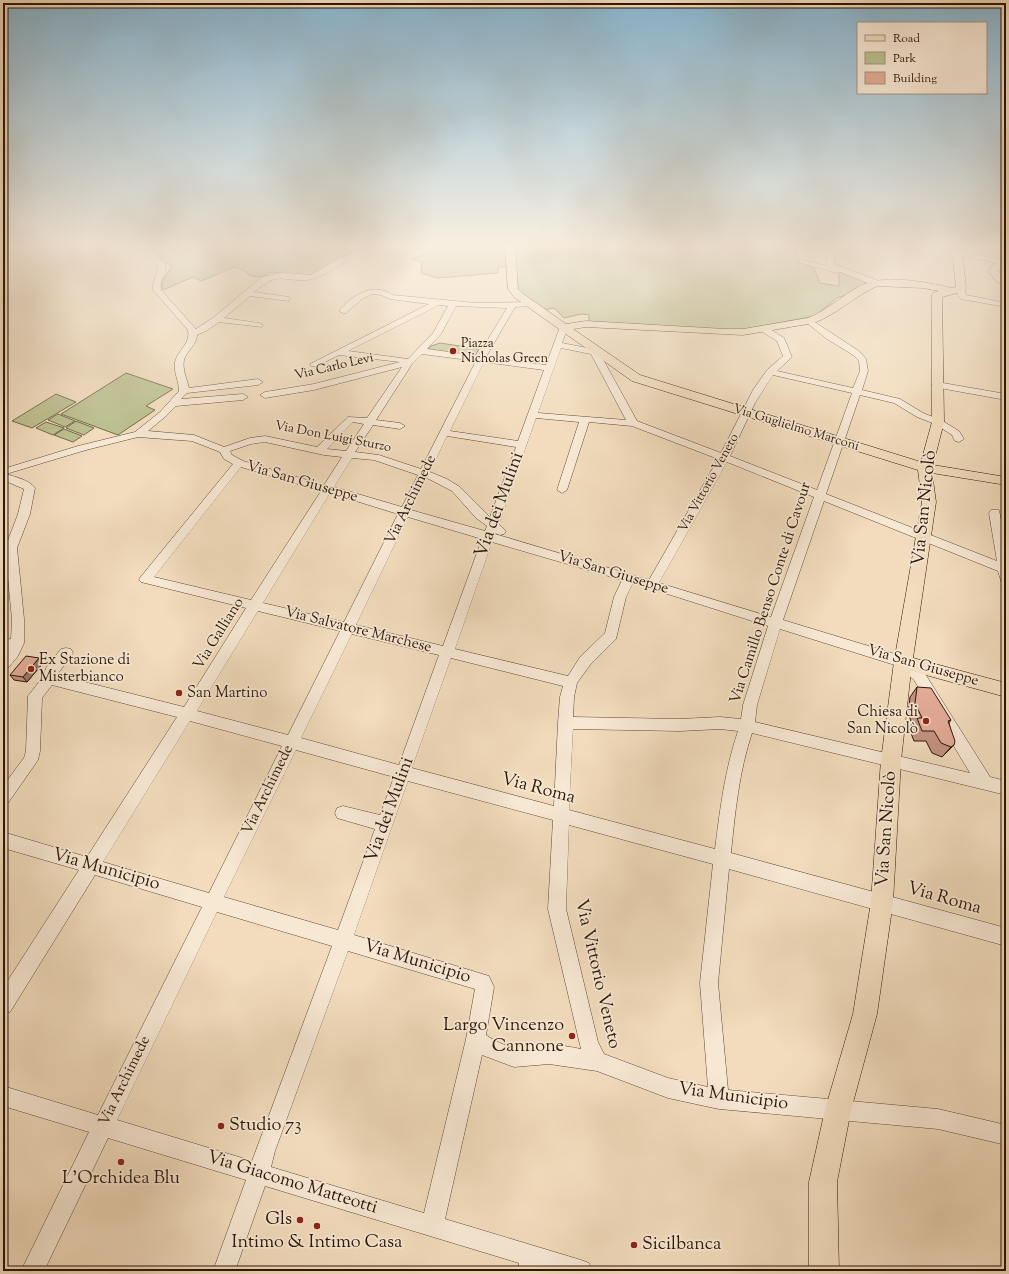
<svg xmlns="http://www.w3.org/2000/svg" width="1009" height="1274" font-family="'Sorts Mill Goudy',serif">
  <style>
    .green { fill: #bcc090; stroke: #746b4c }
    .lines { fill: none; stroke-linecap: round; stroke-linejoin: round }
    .minor-casing { stroke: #5e4834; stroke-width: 1 }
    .major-casing { stroke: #2c1607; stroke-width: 1 }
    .minor { fill: #f7e8d4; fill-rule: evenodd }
    .major { fill: #f2dcbd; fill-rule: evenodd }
    .wall { fill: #c39382; stroke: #2c1607 }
    .shaded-wall { fill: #9f786a; stroke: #2c1607 }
    .building { fill: #e3ab97; stroke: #2c1607 }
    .poi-dot { fill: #8f2418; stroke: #f7e8d4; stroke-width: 1.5 }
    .labels { text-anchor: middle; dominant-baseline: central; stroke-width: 3.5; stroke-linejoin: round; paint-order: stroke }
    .far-poi-label { font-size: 13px; fill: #2c1607; stroke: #f7e8d4; text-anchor: start }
    .far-street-label { font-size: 13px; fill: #2c1607; stroke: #f7e8d4 }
    .street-label { font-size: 15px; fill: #2c1607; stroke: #f7e8d4 }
    .poi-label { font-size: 15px; fill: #2c1607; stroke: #f7e8d4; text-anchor: start }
    .near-street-label { font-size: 18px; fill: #2c1607; stroke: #f7e8d4 }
    .near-poi-label { font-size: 18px; fill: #2c1607; stroke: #f7e8d4; text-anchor: end }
  </style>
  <rect width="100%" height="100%" fill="#f2dcbd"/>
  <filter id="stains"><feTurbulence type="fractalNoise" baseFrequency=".005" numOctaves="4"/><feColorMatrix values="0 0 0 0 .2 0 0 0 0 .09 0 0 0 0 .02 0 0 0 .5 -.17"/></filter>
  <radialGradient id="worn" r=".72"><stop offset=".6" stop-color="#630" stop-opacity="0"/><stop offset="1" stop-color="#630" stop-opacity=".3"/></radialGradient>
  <path class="green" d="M152,246H437L423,251L417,248L391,246L362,249L346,255L309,277L272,272L261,277L250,276L245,271L235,267L201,281L193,277L163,290L161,284L172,266C165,263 155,253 152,246Z
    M448,246L506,247L507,267H498V273L437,278L421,273L422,262L411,259Z
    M514,246H795L798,261L814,268L820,283L839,286V272L870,283L849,294L837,298L815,316L740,330L589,322V315L582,314L564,318L554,308L543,310L518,290Z
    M440,343L479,349L475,356L428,349L431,346Z
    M126,373L173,389L146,406L155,410L118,435L61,414Z
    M56,394L76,402L32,428L12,421Z
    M58,414L75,421L65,427L48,420Z
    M76,421L94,428L84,435L66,428Z
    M46,422L64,428L53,435L36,428Z
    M64,429L82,436L73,442L54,435Z"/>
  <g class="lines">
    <defs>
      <path id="minor" d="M144,246H150L153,252L166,266C166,275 159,281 161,290L196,329L214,317L262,277L283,273L311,275L341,257H344L348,259C340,266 317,280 306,280C279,281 279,271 254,292L289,297V301L250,296L224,318L259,323L263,325L262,327L219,322L206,331L197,335C197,345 187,350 184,360C182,369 187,379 189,388L258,379L263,382L258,385L187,393L181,399L243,394L248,397L243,400L176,406L166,416L148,431L194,435L224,447L250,438L265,436L317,447L348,417L367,418L402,367L314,390L265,398L260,395L265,392L314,384L400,362L339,355L317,366H311L310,364L429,304L390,299L381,295L372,294L362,299L346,313H343L339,311C351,296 374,281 392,295L476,303L532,302V306L515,307L486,357L546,365L560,327L561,325H567L568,327L562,343L592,349L599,348L600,350L599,352L637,421L721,453L753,390L767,370L783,356L777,341L761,331L760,329L761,327H767L784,338L792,357L777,371L853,388L860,371L859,361L853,355L827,339L807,323V319H810L859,351L866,359L868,371L862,390L900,399L923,413L941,420L959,431L964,439L959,442L955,441L952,435L935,424L917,417L894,403L860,395L826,494L997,561L989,513L991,510H999L1006,545V585L1002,584L998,571L824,501L783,620L908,658L924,672L990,777L1006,781V795L752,733C739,772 735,813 731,853L1006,928V946L729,869L718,983L728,1090L938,1109L1006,1125V1145L938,1129L719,1109L668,1098L597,1071L549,1064L514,1067L482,1055L445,1219L581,1260L589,1263L592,1271H518L519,1263L265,1186L235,1271H213L246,1180L108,1138L44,1271H21L89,1132L3,1106V1086L98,1115L202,907L95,875L10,1012L3,1014V988L79,870L3,848V832L87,857L177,717L52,685L42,698L40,751L38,760L8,803L3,805V786L24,758L26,751L28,696L43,677L46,668L61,649L66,648L71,649L73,653L57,675L184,707L246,608L145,583L141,582L139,579L233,464L224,459L220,452L192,441L138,437L86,450L6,474C16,477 29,480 35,488L30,514L17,548L24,619V643L18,656L8,668L3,669V655L7,649L3,650V640L11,639L12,619L5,548L18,514L24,489L3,480V469L78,446L135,432L160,412L179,391C179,381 173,371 175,362C178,349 191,344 188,330L153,290C152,281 158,275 158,266L147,255ZM439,305L448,306L433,333L408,359L348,351ZM456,306L507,308L478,356L427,349L441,334ZM561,348L591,354L626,420L538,413ZM422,354L476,361L421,469L379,455L355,452L373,425L400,429L405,426L400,423L376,420L412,364ZM484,362L544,370L518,441L450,431ZM773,375L852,393L817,490L730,456L755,403ZM536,418L579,422L557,490L562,493L567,490L589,422L632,426L718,459L649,580L495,534V533L500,535L504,534L506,531L499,524ZM353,422L364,424L346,451L327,449ZM447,436L516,447L490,517L460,487L447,479L430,472ZM265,442L324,455L342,457L324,485L243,461L232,455L230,451L251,444ZM352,458L374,460L418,475L402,507L334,487ZM727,462L814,497L771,617L659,583ZM241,467L321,491L251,600L154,577ZM427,478L452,491L476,518L487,526L485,531L411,510ZM330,493L398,514L344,622L263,603ZM408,517L482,539L443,646L356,625ZM492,542L622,580L614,597L605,633L580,657L568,676L455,649ZM633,583L768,626L743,705L741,719L720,717L680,719L573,717L574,697L577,683L590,665L616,639L626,597ZM258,611L340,631L288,735L197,711ZM780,629L898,666L914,680L970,773L755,722L757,705ZM352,634L439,655L399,765L301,738ZM451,658L563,686L560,697L558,723L554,806L412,768ZM190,721L282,746L209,893L103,862ZM573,729L680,731L720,729L738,731C725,769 720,809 715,849L569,810ZM296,750L394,777L380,815L343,806L337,808L335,813L337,818L375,829L338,930L224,897ZM408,781L553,820L548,909L581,1049C571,1047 560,1045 550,1044C522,1043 513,1054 486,1035L494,987L489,976L354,935ZM569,825L713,864L700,983L708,1087L668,1078L604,1054L598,1042L566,909ZM217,912L332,946L252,1161L117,1120ZM348,951L475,989L466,1039L424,1213L271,1167L275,1151Z
        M826,246H834V264L879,281V285H873L840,272L837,273L798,262L802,260L827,266Z
        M953,251L1003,260H1006V263L1003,264L956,255L952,253Z
        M958,287H964L966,295L1006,303V307L961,299L957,295Z
        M937,382L1006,394V400L934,387L932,385Z"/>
      <path id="major" d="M505,246H515L518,289L522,293L566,324L586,321L725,329H743L808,318C826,311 841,297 858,287C883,273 925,282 952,288L956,287L953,259L947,246H957L963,259L966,289L965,291L942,297L944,422L933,465L1006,477V485L932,473L936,502L913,658L1006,683V697L911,671L901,760L893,902L877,1014L851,1110L837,1182L839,1271H809V1182L825,1110L853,1014L871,902L881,760L894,662L922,502L918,470L632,381L514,297L508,289ZM877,286L923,288L939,291L933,293L932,295V422L921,462L640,375L573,329L586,327L743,335L814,323C837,314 855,296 877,286Z
        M1006,257V264L998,271L1006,279V287L996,281L988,271L993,265Z"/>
    </defs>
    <use href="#minor" class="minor-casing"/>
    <use href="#major" class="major-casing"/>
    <use href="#minor" class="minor"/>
    <use href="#major" class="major"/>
  </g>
  <path class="wall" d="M43,663L27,682L14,680L10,675Z
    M917,687L951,720L949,723L954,745L942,757L932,753L926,741H914L909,728L912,724L908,713L910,697Z"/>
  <path class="shaded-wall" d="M39,658L43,663L27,682L23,677Z
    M954,745L942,757L951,747Z"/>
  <path class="building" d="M26,656L39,658L23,677L10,675Z
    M917,687L931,688L951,720L948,721L955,741L954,745L951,747L941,743L934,731H922L917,718H922L915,703Z"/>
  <linearGradient id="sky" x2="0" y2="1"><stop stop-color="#89b7d2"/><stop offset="0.58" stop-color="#f9efe1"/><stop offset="1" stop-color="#f9efe1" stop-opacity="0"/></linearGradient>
  <rect width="1009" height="424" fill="url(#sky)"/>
  <g class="poi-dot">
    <circle cx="453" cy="351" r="4"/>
    <circle cx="31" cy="669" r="4"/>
    <circle cx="179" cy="693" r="4"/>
    <circle cx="926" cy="721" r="4"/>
    <circle cx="572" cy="1036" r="4"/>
    <circle cx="221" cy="1126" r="4"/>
    <circle cx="121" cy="1162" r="4"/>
    <circle cx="300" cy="1220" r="4"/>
    <circle cx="317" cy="1226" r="4"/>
    <circle cx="634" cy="1245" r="4"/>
  </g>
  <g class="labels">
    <g class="far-poi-label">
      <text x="461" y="344">Piazza<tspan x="461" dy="15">Nicholas Green</tspan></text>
    </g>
    <g class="far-street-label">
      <text transform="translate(334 367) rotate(-13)">Via Carlo Levi</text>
      <text transform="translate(796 428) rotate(17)">Via Guglielmo Marconi</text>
      <text transform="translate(333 437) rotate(11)">Via Don Luigi Sturzo</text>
      <text transform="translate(709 483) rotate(-61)">Via Vittorio Veneto</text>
    </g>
    <g class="street-label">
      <text transform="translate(302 482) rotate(16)">Via San Giuseppe</text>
      <text transform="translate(411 500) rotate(-64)">Via Archimede</text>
      <text transform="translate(613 573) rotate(17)">Via San Giuseppe</text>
      <text transform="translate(771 593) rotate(-72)">Via Camillo Benso Conte di Cavour</text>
      <text transform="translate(358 630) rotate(14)">Via Salvatore Marchese</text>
      <text transform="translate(219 634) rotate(-58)">Via Galliano</text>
      <text transform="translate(923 666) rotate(16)">Via San Giuseppe</text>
      <text transform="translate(268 790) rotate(-64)">Via Archimede</text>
      <text transform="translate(125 1081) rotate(-64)">Via Archimede</text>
    </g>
    <g class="poi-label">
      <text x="39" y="660">Ex Stazione di<tspan x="39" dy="17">Misterbianco</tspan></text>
      <text x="187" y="693">San Martino</text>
      <text x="918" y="712" text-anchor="end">Chiesa di<tspan x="918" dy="17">San Nicolò</tspan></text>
    </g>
    <g class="near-street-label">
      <text transform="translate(500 505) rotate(-70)">Via dei Mulini</text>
      <text transform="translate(925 508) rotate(-84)">Via San Nicolò</text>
      <text transform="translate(538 789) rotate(15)">Via Roma</text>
      <text transform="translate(390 810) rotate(-70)">Via dei Mulini</text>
      <text transform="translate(887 829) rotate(-86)">Via San Nicolò</text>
      <text transform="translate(106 870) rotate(16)">Via Municipio</text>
      <text transform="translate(944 899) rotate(16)">Via Roma</text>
      <text transform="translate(417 962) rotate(17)">Via Municipio</text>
      <text transform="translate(597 974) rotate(77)">Via Vittorio Veneto</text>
      <text transform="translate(733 1097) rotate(8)">Via Municipio</text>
      <text transform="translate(292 1183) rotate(17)">Via Giacomo Matteotti</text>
    </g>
    <g class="near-poi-label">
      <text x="564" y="1026">Largo Vincenzo<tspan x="564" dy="21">Cannone</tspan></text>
      <text x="229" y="1126" text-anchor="start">Studio 73</text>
      <text x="121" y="1179" text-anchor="middle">L'Orchidea Blu</text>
      <text x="292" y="1220">Gls</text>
      <text x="317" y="1243" text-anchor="middle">Intimo &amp; Intimo Casa</text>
      <text x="642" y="1245" text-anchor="start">Sicilbanca</text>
    </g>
  </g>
  <rect width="1009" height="1274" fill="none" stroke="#f2dcbd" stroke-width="16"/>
  <rect x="4" y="4" width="1001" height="1266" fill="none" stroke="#2c1607" stroke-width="2"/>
  <rect x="8" y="8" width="993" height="1258" fill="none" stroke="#2c1607"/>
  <rect x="857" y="22" width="130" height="72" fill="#f7e8d4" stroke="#a69482"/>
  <rect x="865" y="35" width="20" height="6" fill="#f2dcbd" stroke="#a69482"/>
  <text x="893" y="42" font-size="12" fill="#2c1607">Road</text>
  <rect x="865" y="52" width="20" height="12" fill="#bcc090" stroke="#a69482"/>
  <text x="893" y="62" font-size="12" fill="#2c1607">Park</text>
  <rect x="865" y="72" width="20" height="12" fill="#e3ab97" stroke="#a69482"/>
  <text x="893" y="82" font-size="12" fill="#2c1607">Building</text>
  <rect width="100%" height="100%" filter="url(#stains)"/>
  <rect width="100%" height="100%" fill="url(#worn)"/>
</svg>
